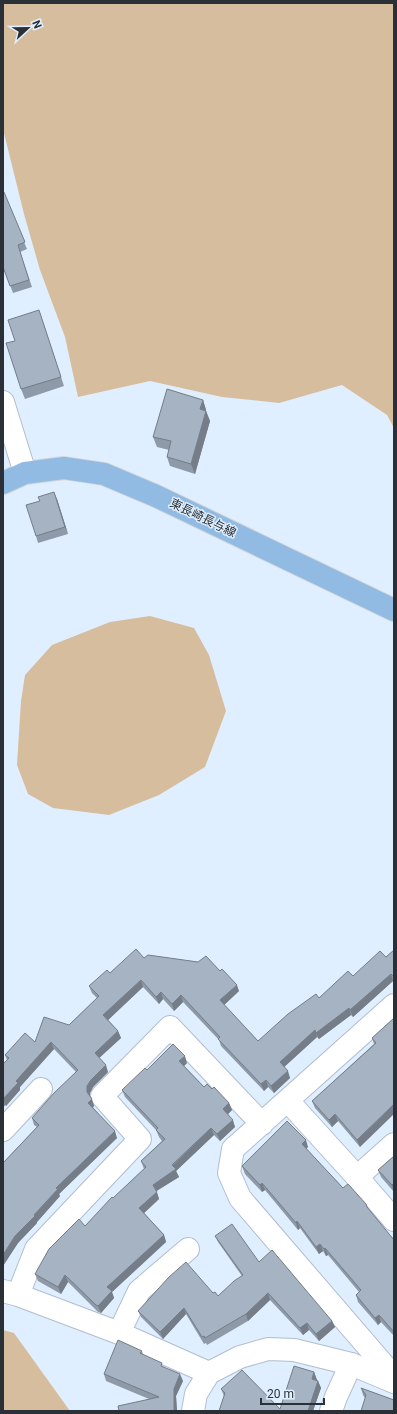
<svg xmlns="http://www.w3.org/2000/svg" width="397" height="1414" font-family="Roboto,'Noto Sans JP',sans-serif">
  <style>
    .green { fill: #d6bd9e }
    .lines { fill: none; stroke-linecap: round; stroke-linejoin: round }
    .minor-casing { stroke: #b0bece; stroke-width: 24 }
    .tertiary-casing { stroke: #b0bece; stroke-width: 24 }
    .primary-casing { stroke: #d4d6d7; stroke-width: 24 }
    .minor { stroke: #fff; stroke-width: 22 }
    .tertiary { stroke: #fff; stroke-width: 22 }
    .primary { stroke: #92bbe4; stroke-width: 22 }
    .wall { fill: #8e9aa7 }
    .shaded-wall { fill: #747d88 }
    .building { fill: #a5b3c2; stroke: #747d88 }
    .labels { text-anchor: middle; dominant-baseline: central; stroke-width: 3; stroke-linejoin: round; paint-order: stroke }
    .street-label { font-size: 12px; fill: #2a3036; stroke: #e0efff }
  </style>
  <rect width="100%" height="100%" fill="#e0efff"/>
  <path class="green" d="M3,3H394V428L387,415L342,385L279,403L222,397L150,381L78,397L65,337L40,270L24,214L3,129Z
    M150,616L194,628L209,655L226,711L205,767L159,795L109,815L53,808L28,794L17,765L21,701L25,675L52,645L110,622Z
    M3,1330L14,1333L70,1411H3Z"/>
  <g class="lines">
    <defs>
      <path id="minor" d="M3,402L25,473
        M394,1005L233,1149L229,1173L240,1198L394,1377
        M288,1101L357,1177L394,1220
        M3,1130L41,1089
        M357,1177L394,1144
        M3,1291L18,1295L119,1333L209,1373
        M18,1295L36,1249L140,1139L102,1096L170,1027L262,1124
        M119,1333L139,1291L188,1249
        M331,1411L336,1397L351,1364"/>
      <path id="tertiary" d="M193,1411L196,1394L209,1373L240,1357L268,1349L294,1350L351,1364L394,1382"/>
      <path id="primary" d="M3,483L25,473L64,468L104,474L156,496L394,610"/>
    </defs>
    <use href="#minor" class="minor-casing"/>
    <use href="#tertiary" class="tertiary-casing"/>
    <use href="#primary" class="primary-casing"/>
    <use href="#minor" class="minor"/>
    <use href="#tertiary" class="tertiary"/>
    <use href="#primary" class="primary"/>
  </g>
  <path class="wall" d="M3,193L27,249L20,252L32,287L13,293L3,267Z
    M42,319L64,386L25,399L21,389L15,341Z
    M203,400L206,410V411L210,421L195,474L170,466L167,457L169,450L157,447L153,437Z
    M57,499L68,534L38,543L36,536Z
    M394,950V982L393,981L353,1017L351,1015L319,1039L317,1037L284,1067L290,1078L274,1093L268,1087L264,1091L221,1046L219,1040L183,1002L174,1011L163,999L159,1004L143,987L108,1020L118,1031L121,1038L99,1058L108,1072L93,1087L90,1093V1096L94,1106L93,1107L117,1138L59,1194L60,1196L37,1222V1223L18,1243L3,1266V1163L37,1127L34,1125L32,1118L76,1072L54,1049L20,1087V1090L6,1106L5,1105L3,1107V1064L7,1060L5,1055L35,1042L69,1025L97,998L92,993L89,986L110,973L144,958L239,991L224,1005L258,1041L319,998L353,976L386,957Z
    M394,1018L360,1147L338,1121L332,1127L315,1108L312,1101L374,1044L372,1038Z
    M187,1063L184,1066L204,1087L212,1089L229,1103L232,1110L228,1114L235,1127L220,1141L214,1135L176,1171L179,1177L156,1191L159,1199L144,1213L164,1235L166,1242L112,1292L114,1298L101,1313L98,1312L68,1282L61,1294L38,1281L35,1274L144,1169L141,1161L162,1141L159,1137L156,1130L125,1097L122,1090L147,1070Z
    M308,1147L306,1149L343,1188L366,1204L369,1210L394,1240V1336L381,1322L378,1325L358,1302L356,1295L359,1292L328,1255L326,1256L323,1251L319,1254L300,1228L298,1230L265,1190L262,1192L245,1174L242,1166Z
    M394,1156V1192L381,1177L378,1170Z
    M215,1236L259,1262L332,1321L335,1327L319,1341L309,1330L303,1335L270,1300L248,1321L207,1345L206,1343L204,1344L186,1314L163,1339L141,1317L138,1311L213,1293L218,1296L242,1276L218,1242Z
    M142,1351L143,1355L164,1367L183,1381L176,1396L177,1411H119L149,1399L106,1381L104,1374Z
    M314,1372L317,1380H316L318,1381L321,1388L313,1411H219L224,1396L221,1389L280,1409Z
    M361,1388L394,1400L365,1398L363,1395Z"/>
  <path class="shaded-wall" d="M203,400L206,410L203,419L200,409Z
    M206,411L210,421L195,474L191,464Z
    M54,492L57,499L68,534L65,527Z
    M391,974L393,981L353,1017L350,1010Z
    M141,980L143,987L106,1022L103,1015Z
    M237,985L239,991L222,1007L220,1000Z
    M161,992L163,999L159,1004L156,997Z
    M181,995L183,1002L174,1011L172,1004Z
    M349,1008L351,1015L319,1039L316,1033Z
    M315,1030L317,1037L282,1069L280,1062Z
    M118,1031L121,1038L97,1060L95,1053Z
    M51,1042L54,1049L20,1087V1090L6,1106L3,1099L16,1081Z
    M185,1056L187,1063L182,1068L179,1061Z
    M106,1065L108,1072L93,1087L90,1093V1099L87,1092V1086L91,1080Z
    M288,1071L290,1078L274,1093L271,1086Z
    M266,1080L268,1087L264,1091L261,1084Z
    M92,1099L94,1106L91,1109L88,1103Z
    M3,1100L5,1105L3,1107Z
    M229,1103L232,1110L225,1117L223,1109Z
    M394,1104V1114L360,1147L357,1140Z
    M335,1114L338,1121L332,1127L329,1120Z
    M233,1120L235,1127L220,1141L217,1134Z
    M211,1128L214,1135L176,1171L179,1177L155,1192L153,1185Z
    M115,1131L117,1138L59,1194L60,1196L37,1222V1223L18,1243L3,1266V1255L15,1236L56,1188Z
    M306,1140L308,1147L304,1151L302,1144Z
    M262,1183L265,1190L262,1192L260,1185Z
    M393,1184L394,1188V1192L392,1185Z
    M157,1192L159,1199L142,1215L139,1208Z
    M297,1221L300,1228L298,1230L296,1223Z
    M164,1235L166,1242L112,1292L114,1298L101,1313L98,1306L107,1287Z
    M320,1244L323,1251L319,1254L316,1247Z
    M325,1248L328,1255L326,1256L324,1249Z
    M65,1275L68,1282L61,1294L58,1287Z
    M268,1293L270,1300L248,1321L246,1314Z
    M184,1308L186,1314L163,1339L160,1332Z
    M379,1315L381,1322L378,1325L375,1318Z
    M332,1321L335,1327L319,1341L316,1334Z
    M307,1323L309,1330L303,1335L300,1328Z
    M314,1372L317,1380L314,1386L312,1379Z
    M180,1374L183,1381L176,1396L177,1411H174V1389Z
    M318,1381L321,1388L313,1411H308Z"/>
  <path class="building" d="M4,192L25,242L18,245L29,280L10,286L3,267V193Z
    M39,310L61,377L21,389L6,343L15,341L8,320Z
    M167,389L203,400L200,409L206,411L191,464L167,457L171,441L153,437Z
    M54,492L65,527L36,536L26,505L40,501L38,497Z
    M136,949L144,958L148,955L198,962L206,956L220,971L222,969L237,985L220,1000L258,1041L288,1014L316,994L319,998L348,971L353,976L380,951L386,957L394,950V975L393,976L391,974L350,1010L349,1008L316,1033L315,1030L280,1062L288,1071L271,1086L266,1080L261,1084L218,1039L220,1037L181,995L172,1004L161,992L156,997L141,980L103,1015L118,1031L95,1053L106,1065L91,1080L87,1086V1092L92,1099L88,1103L115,1131L56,1188L58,1189L34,1215L35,1216L15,1236L3,1255V1163L39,1125L32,1118L54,1093L78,1070L51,1042L16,1081L18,1083L3,1099V1064L9,1058L5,1055L25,1033L35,1042L44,1017L69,1025L99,996L89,986L107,970L110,973Z
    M394,1018V1104L357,1140L335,1114L329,1120L312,1101L376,1043L372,1038Z
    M173,1044L185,1056L179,1061L204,1087L207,1084L212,1089L214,1087L229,1103L223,1109L233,1120L217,1134L211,1128L172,1165L176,1169L153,1185L157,1192L139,1208L164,1235L107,1287L112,1291L98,1306L96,1305L65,1275L58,1287L35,1274L49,1249L79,1219L85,1226L112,1197L113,1198L146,1167L141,1161L165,1139L156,1130L158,1128L122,1090L145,1068L147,1070Z
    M287,1121L306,1140L302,1144L343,1188L348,1184L366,1204L367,1207L394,1240V1332L379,1315L375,1318L356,1295L361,1290L325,1248L324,1249L320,1244L316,1247L297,1221L296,1223L262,1183L260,1185L242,1166Z
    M394,1156V1186L393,1184L392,1185L378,1170Z
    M232,1224L259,1262L272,1250L332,1321L316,1334L307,1323L300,1328L268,1293L246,1314L205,1338L204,1336L202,1337L184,1308L160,1332L138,1311L169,1277L186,1262L213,1293L215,1292L218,1296L234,1281L243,1275L215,1236Z
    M118,1340L142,1351L140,1353L162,1363L161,1366L180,1374L174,1389V1411H119L118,1406L159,1397L104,1374Z
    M294,1366L314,1372L312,1379L318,1381L308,1411H219L225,1393L221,1389L242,1370L280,1409Z
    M361,1388L394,1400V1411H361L366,1395Z"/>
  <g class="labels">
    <g class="street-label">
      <text transform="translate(203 518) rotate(26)">東長崎長与線</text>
    </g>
  </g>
  <rect width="397" height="1414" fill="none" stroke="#2a3036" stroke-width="8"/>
  <g transform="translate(28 28) rotate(68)" stroke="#e0efff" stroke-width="3" paint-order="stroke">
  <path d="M0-3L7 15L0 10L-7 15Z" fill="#2a3036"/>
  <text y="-6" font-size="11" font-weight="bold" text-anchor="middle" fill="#2a3036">N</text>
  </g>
  <path d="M261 1398v6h63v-6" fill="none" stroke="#2a3036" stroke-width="2"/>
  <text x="267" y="1398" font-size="12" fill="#2a3036" stroke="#e0efff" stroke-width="3" paint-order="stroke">20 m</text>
</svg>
